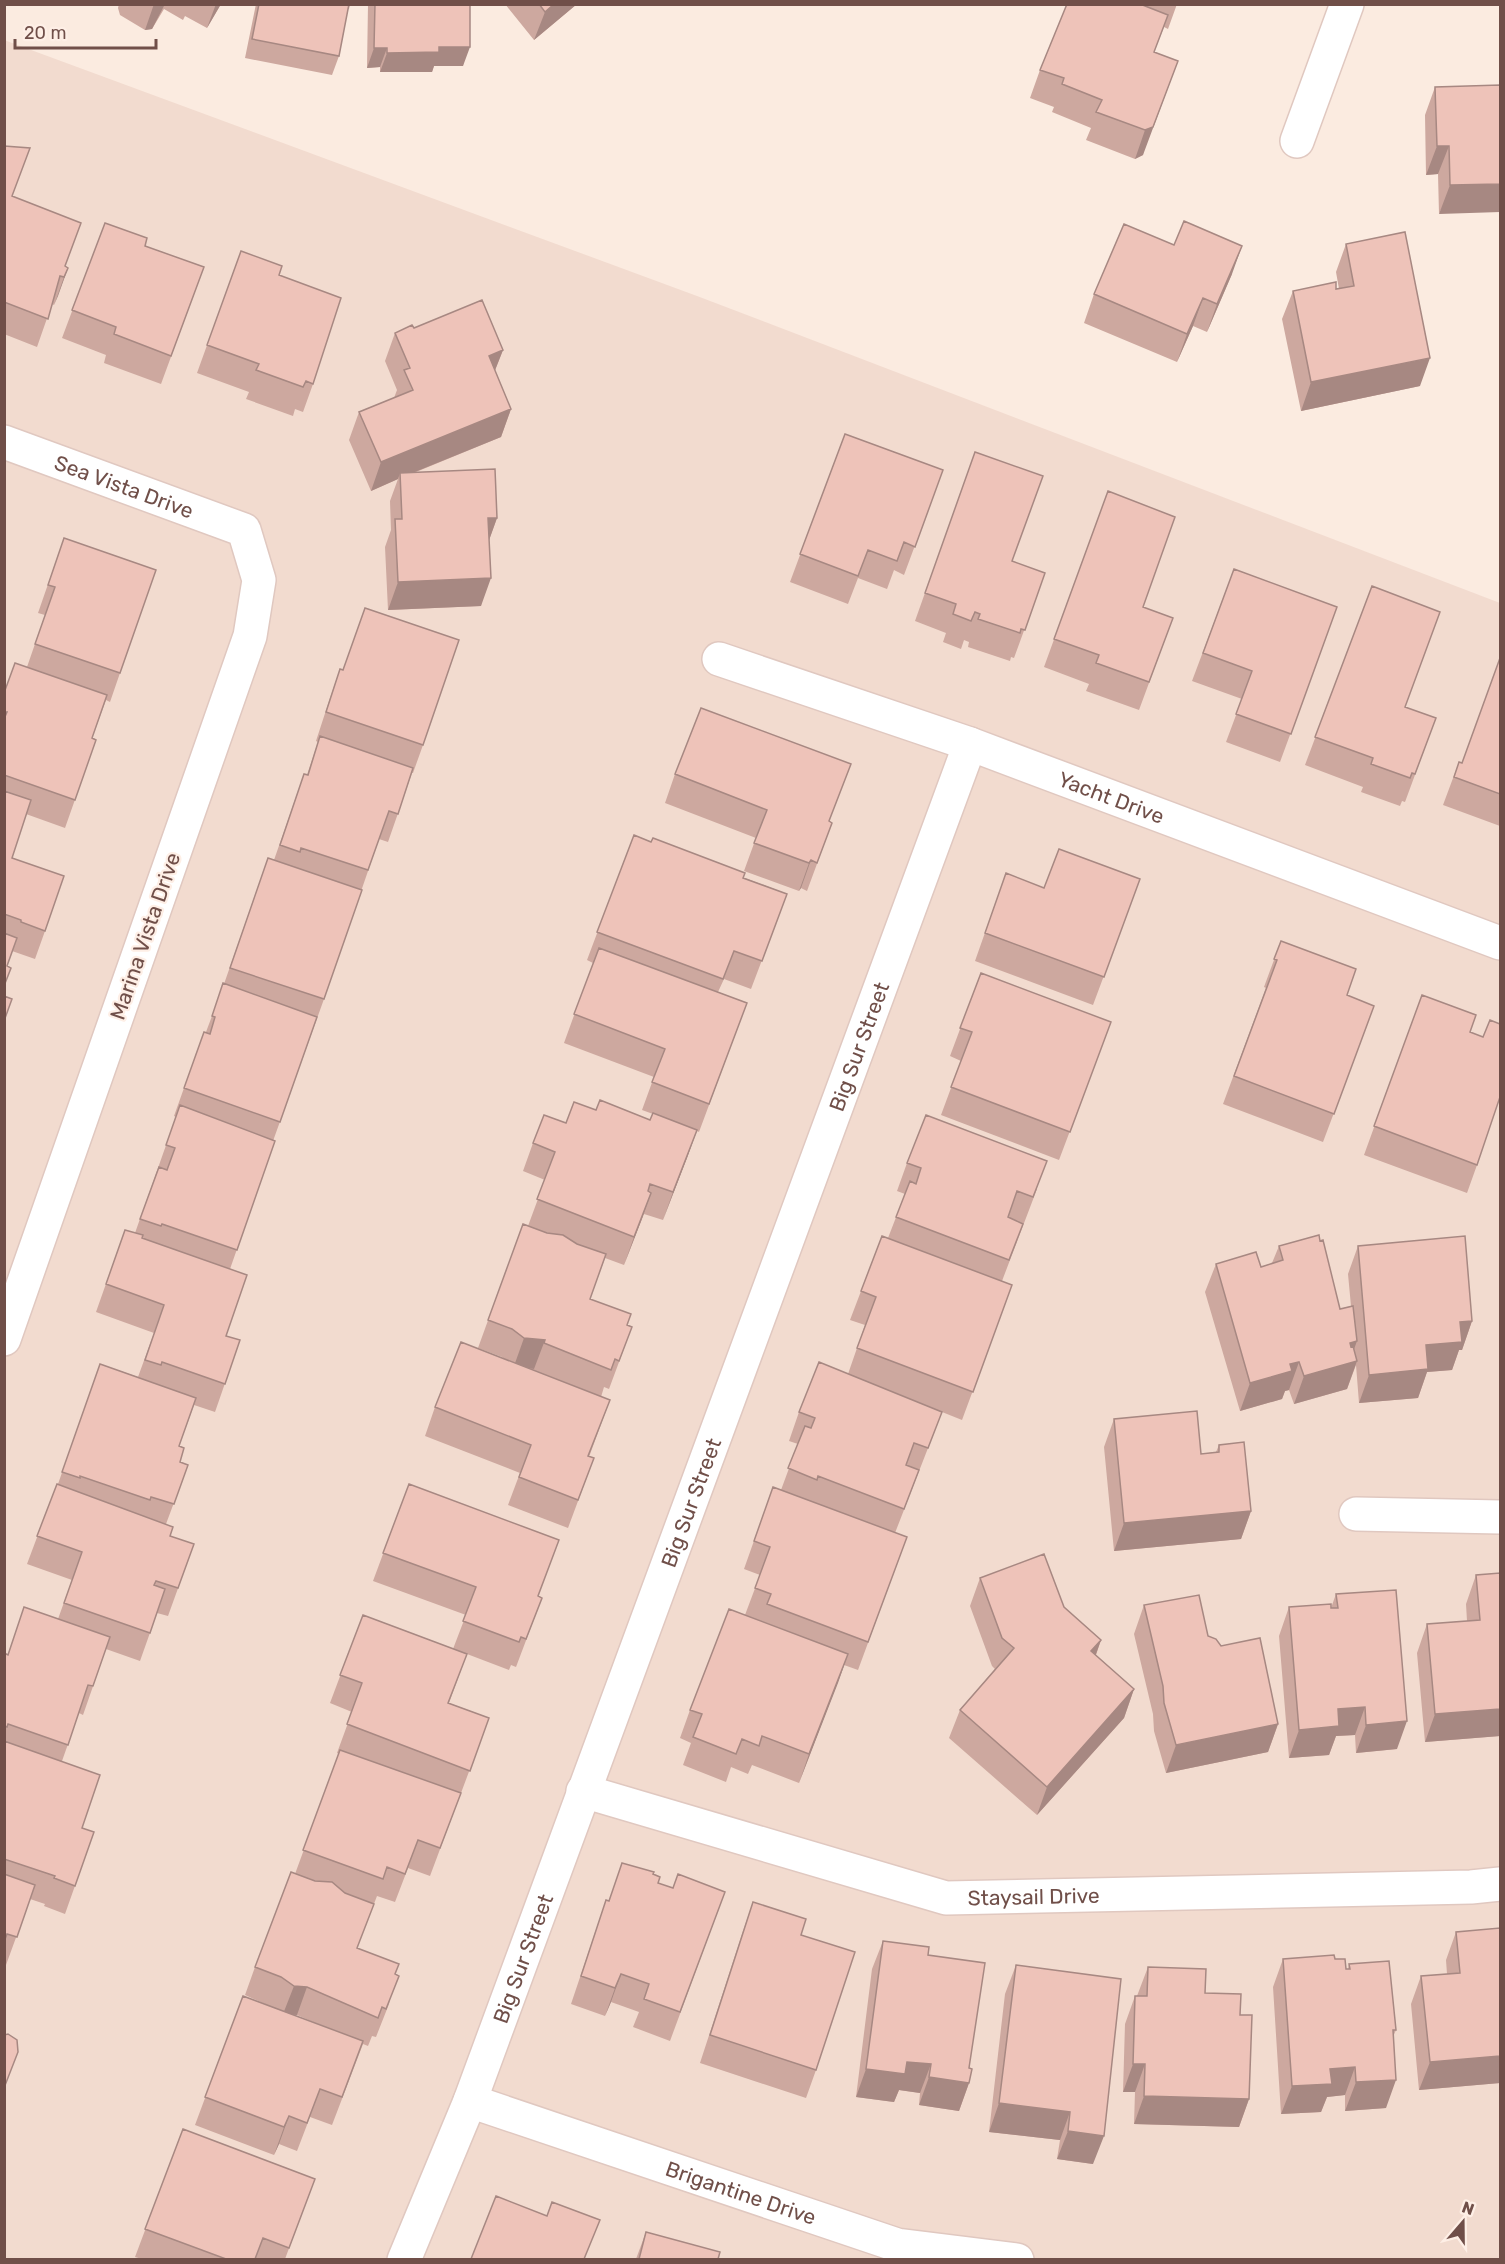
<svg xmlns="http://www.w3.org/2000/svg" width="1505" height="2264" font-family="Rubik,sans-serif">
  <style>
    .residential { fill: #f2dbcf }
    .lines { fill: none; stroke-linecap: round; stroke-linejoin: round }
    .street-casing { stroke: #e0c8c0; stroke-width: 36 }
    .street { stroke: #fff; stroke-width: 33 }
    .wall { fill: #cda89f; fill-rule: evenodd }
    .shaded-wall { fill: #a78882 }
    .building { fill: #eec3b9; stroke: #a78882; stroke-width: 1.5 }
    .labels { text-anchor: middle; dominant-baseline: central; stroke-width: 4.5; stroke-linejoin: round; paint-order: stroke }
    .street-label { font-size: 21px; fill: #704f49; stroke: #feefe6 }
  </style>
  <rect width="100%" height="100%" fill="#fbebe0"/>
  <path class="residential" d="M4,40L697,296L1500,603V2259H5Z"/>
  <g class="lines">
    <defs>
      <g id="street">
        <path d="M1297,141L1347,4"/>
        <path id="s1" d="M4,442L244,530L259,580L250,636L4,1339"/>
        <path id="s2" d="M719,659L970,744L1500,943"/>
        <path d="M1356,1514L1500,1517"/>
        <path id="s3" d="M583,1791L946,1898L1471,1887L1500,1884"/>
        <path id="s4" d="M470,2101L897,2245L1017,2260"/>
        <path id="s5" d="M404,2260L470,2101L970,744"/>
      </g>
    </defs>
    <use href="#street" class="street-casing"/>
    <use href="#street" class="street"/>
  </g>
  <path class="wall" d="M119,4H221L207,28L185,16L183,20L164,9L152,29L145,30L120,15L118,8Z
    M256,4H350L349,9H348L339,56L332,75L245,58Z
    M368,4H470L463,66H434L432,72H380V67L367,68Z
    M505,4H577L534,40Z
    M1067,4H1177L1168,29L1164,27L1154,52L1143,155L1135,159L1086,140L1091,128L1052,112L1054,107L1030,98L1040,70Z
    M1500,85L1439,214L1438,174L1426,175L1425,115L1435,87Z
    M4,146L12,196L65,266L68,268L54,305L52,304L37,347L4,334Z
    M105,223L145,246L204,267L161,384L104,363L106,355L62,338Z
    M1346,244L1420,386L1301,411L1282,319L1293,291L1339,289L1336,272Z
    M241,251L279,275L313,384L303,412L295,409L293,416L246,399L249,392L197,373Z
    M1232,274L1207,332L1193,326L1177,362L1084,323L1094,294Z
    M414,328L503,350L495,370L511,409L501,437L416,472L497,518L489,540L481,606L388,610L385,547L391,530L390,501L398,479L371,491L349,440L359,412L394,398L397,390L385,361L395,333Z
    M845,434L943,470L904,575L894,570L887,589L858,578L848,604L790,582Z
    M975,452L1012,561L1045,573L1014,658L1011,657L1010,661L968,647L969,642L964,640L961,649L943,642L946,633L915,621Z
    M1108,491L1143,607L1173,618L1139,710L1086,691L1089,684L1044,667Z
    M64,538L120,673L110,702L106,700L92,738L96,740L65,828L26,814L12,858L45,931L35,959L12,951L7,966L4,986V692L27,667L45,615L38,613Z
    M1234,569L1337,607L1280,762L1226,742L1242,699L1192,681Z
    M1372,586L1405,707L1436,718L1405,802L1402,801L1400,806L1361,792L1363,787L1305,765Z
    M365,608L423,745L413,773H412L388,842L379,839L324,999L273,1141H275L230,1269L226,1336L240,1340L215,1412L194,1405L179,1446L180,1462L188,1465L166,1524L170,1536L194,1544L168,1616L157,1613L140,1661L106,1649L83,1715L79,1713L62,1761L82,1828L94,1832L65,1914L44,1906L45,1904L30,1899L6,1965L4,1964V1653L8,1654L24,1607L58,1619L72,1580L27,1564L57,1484H58L100,1364L138,1377L154,1333L96,1312L125,1230L135,1233L176,1117L174,1116L204,1032H206L224,984L268,858L274,860L304,774L307,775L318,742L316,741L330,698L340,669L343,670Z
    M1500,658V826L1443,805L1459,762L1462,763Z
    M851,764L829,821L832,823L807,891L801,888L799,891L744,871L756,838L665,803L675,774Z
    M634,835L787,894L751,989L724,979L718,992L747,1003L699,1132L697,1131L663,1220L644,1214L624,1265L605,1258L590,1299L627,1325L632,1327L609,1389L604,1387L601,1397L610,1400L589,1457L594,1458L568,1528L508,1505L520,1473L425,1436L435,1407L504,1359L502,1357L478,1348L523,1224L528,1226L545,1180L523,1171L533,1143L566,1123L596,1110L650,1120L653,1114L642,1110L654,1077L564,1043L593,963L587,960Z
    M1006,873L1044,888L1140,879L1093,1005L975,961Z
    M1281,941L1347,995L1374,1006L1323,1142L1223,1104L1266,988L1264,987Z
    M981,973L1111,1022L1059,1160L941,1115L961,1061L950,1056Z
    M1422,995L1470,1032L1477,1165L1467,1193L1364,1155Z
    M907,1163L1037,1189L1002,1281L1012,1285L962,1420L942,1412L895,1533L907,1537L858,1670L844,1665L799,1783L752,1765L748,1774L731,1767L726,1782L683,1765L691,1743L680,1738L690,1710L745,1615L760,1575L744,1569L773,1487L781,1490L798,1444L789,1441L799,1412L848,1374L865,1325L850,1320L882,1236L888,1238L905,1194L897,1191Z
    M1279,1246L1340,1309L1351,1306L1348,1274L1358,1246L1472,1321L1462,1350H1459L1452,1370L1427,1372L1418,1398L1359,1403L1356,1365L1347,1389L1294,1404L1289,1390L1285,1391L1282,1399L1240,1411L1205,1292L1216,1264L1261,1267L1272,1263Z
    M1114,1419L1201,1454L1216,1452L1219,1445L1251,1511L1241,1539L1114,1551L1104,1447Z
    M409,1484L538,1596L542,1598L516,1667L511,1665L509,1670L467,1654L449,1703L489,1718L430,1876L408,1868L395,1902L377,1896L357,1948L395,1974L389,2004L376,2037L372,2036L368,2046L363,2044L332,2125L310,2117L297,2151L279,2144L274,2155L195,2125L243,1996L274,2008L245,1995L255,1967L295,1874L339,1754L337,1753L352,1712L330,1703L363,1615L453,1649L466,1615L373,1581ZM293,2015H297L320,2025Z
    M1500,1573V1736L1425,1742L1417,1653L1427,1624L1467,1621L1466,1604L1476,1575Z
    M980,1578L1064,1607L1101,1640L1096,1655L1134,1689L1124,1718L1037,1815L949,1738L960,1710L995,1669L992,1666L970,1606Z
    M1336,1594L1397,1749L1356,1753L1355,1735L1336,1736L1329,1755L1289,1758L1279,1636L1289,1607L1331,1608Z
    M1144,1605L1208,1636L1278,1724L1268,1752L1166,1773L1154,1731L1153,1714L1134,1634Z
    M653,1874L658,1883L673,1888L725,1892L670,2041L633,2027L639,2012L611,2002L605,2016L571,2004L606,1900L609,1901Z
    M753,1902L801,1935L816,2070L806,2098L700,2063L743,1931Z
    M1500,1928V2083L1419,2090L1411,2004L1421,1976L1447,1974L1446,1960L1456,1932Z
    M883,1941L928,1955L969,2068V2083L959,2111L919,2105L920,2093L899,2090L894,2102L856,2097L872,1969Z
    M1283,1959H1335L1346,1969H1348L1349,1964L1396,2030L1393,2037L1386,2108L1345,2111V2095L1327,2097L1321,2112L1281,2114L1273,1987Z
    M1016,1965L1093,2164L1057,2159L1060,2140L989,2132L1005,1994Z
    M1148,1967L1205,1993L1240,2015L1249,2099L1239,2127L1134,2124L1135,2092H1123L1125,2024L1135,1996H1137Z
    M183,2129L315,2179L285,2259H142L135,2257Z
    M646,2232L718,2259H636Z"/>
  <path class="shaded-wall" d="M154,4H165L152,29L145,30Z
    M216,4H221L207,28Z
    M554,4H577L534,40L545,12Z
    M439,47H470L463,66H434L432,72H380L387,53Z
    M374,48H387L380,67L367,68Z
    M1178,61L1143,155L1135,159L1145,130Z
    M1437,146H1449L1438,174L1426,175Z
    M1500,184V212L1439,214L1450,185Z
    M1242,246L1232,274L1207,332L1217,304Z
    M68,268L58,296L54,305L64,277Z
    M1203,298L1193,326L1177,362L1187,334Z
    M503,350L492,378L489,356Z
    M1430,358L1420,386L1301,411L1311,382Z
    M511,409L501,437L400,478V473L398,479L371,491L381,462Z
    M488,518H497L487,546Z
    M491,578L481,606L388,610L398,582Z
    M811,860L801,888L799,891L809,863Z
    M697,1130L687,1158L663,1220L673,1192Z
    M651,1193L641,1221L624,1265L634,1237Z
    M1472,1321L1462,1350H1459L1452,1370L1427,1372L1418,1398L1359,1403L1369,1375L1426,1345L1460,1322Z
    M524,1338L545,1340L534,1369L514,1366Z
    M1357,1341L1349,1363L1357,1361L1347,1389L1294,1404L1304,1376L1350,1343Z
    M1299,1362L1289,1390L1285,1391L1282,1399L1240,1411L1250,1383L1290,1364Z
    M1251,1511L1241,1539L1114,1551L1124,1523Z
    M1101,1640L1091,1668V1651Z
    M848,1654L838,1683L799,1783L809,1754Z
    M1134,1689L1124,1718L1037,1815L1047,1787Z
    M1365,1707L1355,1735L1336,1736L1329,1755L1289,1758L1299,1730L1338,1709Z
    M1500,1709V1736L1425,1742L1435,1714Z
    M1407,1721L1397,1749L1356,1753L1366,1725Z
    M1278,1724L1268,1752L1166,1773L1176,1745Z
    M621,1974L611,2002L605,2016L615,1988Z
    M294,1986L307,1987L297,2015L283,2014Z
    M1500,2056V2083L1419,2090L1430,2062Z
    M907,2062L931,2064L920,2093L899,2090L894,2102L856,2097L866,2069Z
    M1133,2064H1145L1135,2092H1123Z
    M1355,2067L1345,2095L1327,2097L1321,2112L1281,2114L1292,2086L1330,2069Z
    M929,2077L969,2083L959,2111L919,2105Z
    M1396,2080L1386,2108L1345,2111L1356,2082Z
    M1144,2096L1249,2099L1239,2127L1134,2124Z
    M999,2103L1070,2112L1060,2140L989,2132Z
    M289,2116L279,2144L274,2155L284,2127Z
    M1068,2131L1104,2136L1093,2164L1057,2159Z"/>
  <path class="building" d="M259,4H349L339,56L252,39Z
    M375,4H470V47H439V52L387,53V48H374Z
    M539,4H554L545,12Z
    M1067,4H1140L1168,15L1154,52L1178,61L1153,127L1145,130L1096,112L1102,100L1062,84L1064,78L1040,70Z
    M1500,85V184L1450,185L1449,146H1437L1435,87Z
    M4,146L30,148L12,196L81,223L65,266L68,268L64,277L60,276L48,319L4,302Z
    M1184,221L1242,246L1217,304L1203,298L1187,334L1094,294L1124,224L1174,245Z
    M105,223L147,238L145,246L204,267L171,356L114,334L116,327L72,310Z
    M1405,232L1430,358L1311,382L1293,291L1336,282V289L1354,286L1346,244Z
    M241,251L282,266L279,275L341,298L313,384L306,381L303,387L256,370L259,364L207,345Z
    M482,300L503,350L489,356L511,409L381,462L359,412L413,390L404,370L410,368L395,333L412,325L414,328Z
    M845,434L943,470L915,547L904,542L897,561L868,550L858,576L800,554Z
    M975,452L1043,476L1012,561L1045,573L1025,630L1021,629L1020,633L978,619L980,614L975,612L971,621L953,614L956,604L925,593Z
    M495,469L497,518H488L491,578L398,582L395,519H402L400,473Z
    M1108,491L1175,517L1143,607L1173,618L1149,682L1096,663L1099,655L1054,639Z
    M64,538L156,570L120,673L35,644L55,587L48,585Z
    M1234,569L1337,607L1291,734L1236,714L1252,671L1203,653Z
    M1372,586L1440,612L1405,707L1436,718L1415,774L1412,773L1410,778L1371,764L1373,758L1315,737Z
    M365,608L459,640L423,745L326,712L340,669L343,670Z
    M1500,658V794L1454,777L1459,762L1462,763Z
    M15,663L107,695L92,738L96,740L75,800L4,775V719L7,712H4V693Z
    M701,708L851,764L829,821L832,823L817,863L811,860L809,863L754,843L767,810L675,774Z
    M320,736L413,768L398,814L389,811L368,870L301,848L300,852L280,845L304,774L308,775Z
    M4,791L31,800L12,858L64,876L45,931L21,922V920L4,914Z
    M634,835L651,842L653,838L745,873L743,878L787,894L762,961L734,951L723,979L597,932Z
    M1059,849L1140,879L1104,977L985,933L1006,873L1044,888Z
    M268,858L362,890L324,999L230,968Z
    M4,933L17,938L7,966L11,968L4,986Z
    M1281,941L1356,969L1347,995L1374,1006L1334,1114L1234,1076L1277,960L1274,959Z
    M599,948L747,1003L709,1104L652,1082L665,1049L574,1014Z
    M981,973L1111,1022L1070,1132L951,1087L972,1032L960,1028Z
    M223,983L317,1017L280,1122L184,1088L204,1032L210,1034L215,1017L212,1016Z
    M1422,995L1476,1015L1470,1032L1483,1037L1490,1020L1500,1024V1097L1477,1165L1374,1126Z
    M4,996L12,999L4,1021Z
    M600,1100L650,1120L653,1113L697,1130L673,1192L650,1184L648,1191L651,1193L634,1237L537,1199L555,1152L533,1143L544,1115L566,1123L574,1102L596,1110Z
    M180,1105L275,1141L237,1250L162,1224L161,1226L140,1219L159,1167L167,1170L175,1148L166,1145Z
    M926,1115L1047,1161L1033,1197L1017,1191L1008,1217L1023,1224L1009,1260L896,1217L910,1181L916,1184L921,1168L907,1163Z
    M523,1224L547,1233L563,1235L577,1244L606,1254L590,1299L631,1314L627,1325L632,1327L619,1361L615,1359L611,1370L544,1343L545,1340L524,1338L512,1329L488,1320Z
    M125,1230L143,1235L142,1238L247,1275L226,1336L240,1340L225,1384L162,1362L161,1365L145,1360L164,1305L106,1284Z
    M1319,1235L1320,1241L1323,1240L1340,1309L1353,1306L1357,1341L1350,1343L1351,1347L1353,1346L1357,1361L1304,1376L1299,1362L1290,1364L1292,1371L1250,1383L1216,1264L1256,1252L1261,1267L1283,1260L1279,1246Z
    M882,1236L1012,1285L973,1392L857,1348L876,1297L861,1291Z
    M1465,1236L1472,1321L1460,1322L1462,1342L1426,1345L1428,1369L1369,1375L1358,1246Z
    M461,1342L610,1400L588,1456L594,1458L578,1500L519,1477L531,1445L435,1407Z
    M819,1362L942,1412L928,1448L914,1443L906,1465L919,1470L904,1509L818,1476L817,1480L788,1468L805,1426L811,1428L815,1418L799,1412Z
    M100,1364L196,1398L179,1446L184,1448L180,1462L188,1465L174,1504L151,1497L150,1500L80,1476V1478L62,1472Z
    M1197,1411L1201,1454L1219,1452V1445L1244,1442L1251,1511L1124,1523L1114,1419Z
    M57,1484L173,1527L170,1536L194,1544L178,1588L156,1581L154,1585L165,1589L150,1633L64,1603L82,1552L37,1536Z
    M409,1484L559,1540L538,1596L542,1598L526,1639L521,1637L519,1642L463,1621L476,1587L383,1553Z
    M773,1487L907,1537L868,1642L767,1604L771,1594L755,1588L770,1547L754,1541Z
    M1044,1554L1064,1607L1101,1640L1091,1651L1134,1689L1047,1787L960,1710L1014,1648L1002,1638L980,1578Z
    M1500,1573V1709L1435,1714L1427,1624L1480,1620L1476,1575Z
    M1396,1590L1407,1721L1366,1725L1365,1707L1338,1709L1339,1726L1299,1730L1289,1607L1331,1604V1608H1338L1336,1594Z
    M1199,1595L1208,1636L1216,1639L1221,1646L1260,1638L1278,1724L1176,1745L1164,1703L1163,1686L1144,1605Z
    M24,1607L110,1637L93,1686L88,1685L68,1745L8,1724L7,1727L4,1726V1653L8,1655Z
    M729,1609L848,1654L809,1754L762,1736L759,1746L742,1739L736,1754L693,1737L702,1714L690,1710Z
    M363,1615L467,1654L448,1703L489,1718L470,1771L347,1724L362,1683L340,1675Z
    M4,1741L100,1775L82,1828L94,1832L75,1886L54,1878L55,1876L4,1859Z
    M340,1750L461,1793L440,1848L418,1840L405,1874L387,1867L383,1879L303,1850Z
    M622,1863L654,1872L653,1874L660,1877L658,1883L673,1888L678,1874L725,1892L680,2012L644,1999L649,1984L621,1974L615,1988L581,1976L606,1900L609,1901Z
    M291,1872L315,1881L332,1882L345,1893L374,1904L357,1948L399,1964L395,1974L399,1976L386,2009L382,2007L378,2018L307,1987L294,1986L281,1977L255,1967Z
    M4,1874L35,1885L17,1937L7,1934L4,1942Z
    M753,1902L806,1919L801,1935L855,1952L816,2070L710,2035Z
    M1500,1928V2056L1430,2062L1421,1976L1460,1973L1456,1932Z
    M883,1941L929,1947L928,1955L985,1963L969,2068L972,2069L969,2083L929,2077L931,2064L907,2062L905,2074L866,2069Z
    M1334,1955L1335,1959H1345L1346,1969H1350L1349,1964L1389,1961L1396,2030H1393L1396,2080L1356,2082L1355,2067L1330,2069L1332,2084L1292,2086L1283,1959Z
    M1016,1965L1121,1979L1104,2136L1068,2131L1070,2112L999,2103Z
    M1148,1967L1206,1969L1205,1993L1241,1994L1240,2015H1252L1249,2099L1144,2096L1145,2064H1133L1135,1996H1147Z
    M243,1996L363,2041L342,2097L320,2089L307,2123L289,2116L284,2127L205,2097Z
    M8,2034L17,2040L18,2052L4,2088V2035Z
    M183,2129L315,2179L289,2248L263,2238L255,2259H226L145,2229Z
    M496,2196L547,2216L552,2202L600,2220L584,2259H471Z
    M646,2232L720,2252L718,2259H639Z"/>
  <g class="labels">
    <g class="street-label">
      <text stroke="none"><textPath href="#s1" startOffset="128">Sea Vista Drive</textPath></text>
      <text stroke="none"><textPath href="#s2" startOffset="416">Yacht Drive</textPath></text>
      <text transform="translate(145 936) rotate(-71)">Marina Vista Drive</text>
      <text stroke="none"><textPath href="#s5" startOffset="1296">Big Sur Street</textPath></text>
      <text stroke="none"><textPath href="#s5" startOffset="810">Big Sur Street</textPath></text>
      <text stroke="none"><textPath href="#s3" startOffset="466">Staysail Drive</textPath></text>
      <text stroke="none"><textPath href="#s5" startOffset="324">Big Sur Street</textPath></text>
      <text stroke="none"><textPath href="#s4" startOffset="286">Brigantine Drive</textPath></text>
    </g>
  </g>
  <rect width="1505" height="2264" fill="none" stroke="#704f49" stroke-width="12"/>
  <g transform="translate(1463 2222) rotate(20)" stroke="#feefe6" stroke-width="4.5" paint-order="stroke">
  <path d="M0-4.5L10 22L0 15L-10 22Z" fill="#704f49"/>
  <text y="-9" font-size="16" font-weight="bold" text-anchor="middle" fill="#704f49">N</text>
  </g>
  <path d="M15 39v9h141v-9" fill="none" stroke="#704f49" stroke-width="3"/>
  <text x="24" y="39" font-size="18" fill="#704f49" stroke="#feefe6" stroke-width="4.5" paint-order="stroke">20 m</text>
</svg>
